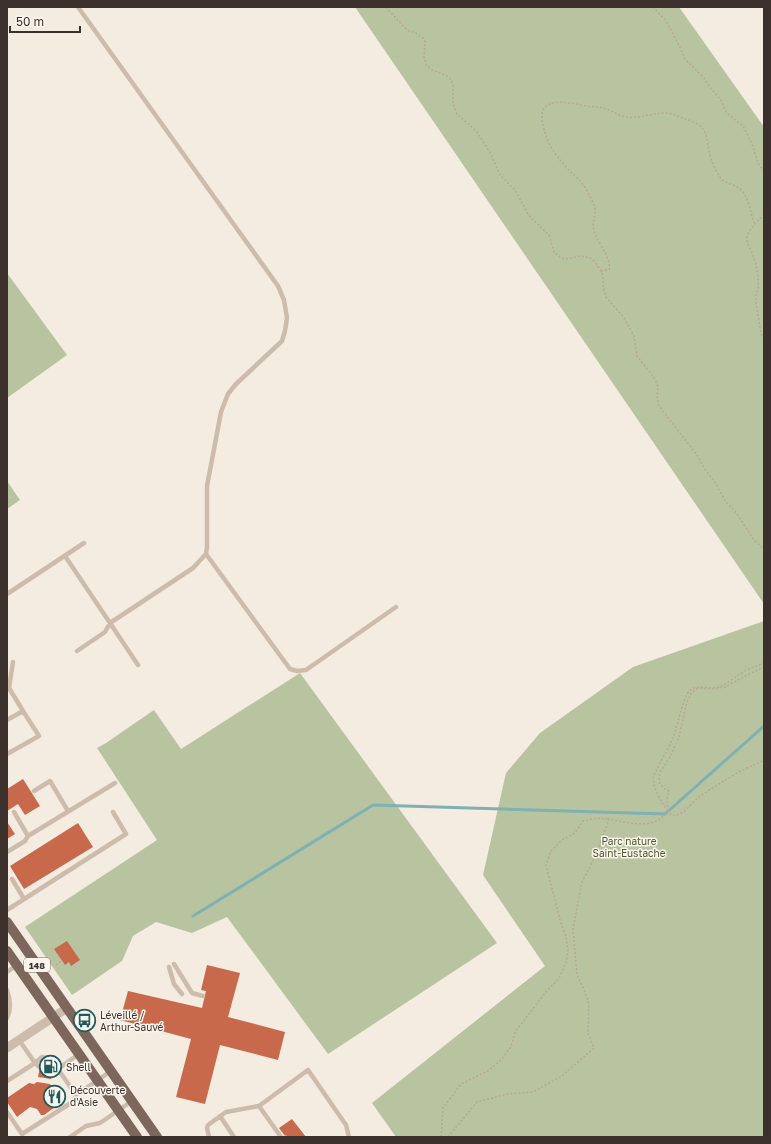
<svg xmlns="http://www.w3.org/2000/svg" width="771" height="1144" font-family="'Golos Text',sans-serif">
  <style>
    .green { fill: #b8c4a0 }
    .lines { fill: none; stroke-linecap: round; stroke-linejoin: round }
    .stream { stroke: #7fb0b2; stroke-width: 3 }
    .building { fill: #c8694b }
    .path { stroke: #b9a596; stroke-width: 1.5; stroke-dasharray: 2 2; stroke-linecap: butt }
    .lane { stroke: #cdbbac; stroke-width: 4.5 }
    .street { stroke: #cdbbac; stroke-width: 9 }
    .primary { stroke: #7d675c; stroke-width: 10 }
    .labels { text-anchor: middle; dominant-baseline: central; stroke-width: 3; stroke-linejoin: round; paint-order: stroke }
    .shield { fill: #fbf5ee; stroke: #756b66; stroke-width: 1 }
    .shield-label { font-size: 9px; font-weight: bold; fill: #3b302b }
    .park-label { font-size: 10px; fill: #4a5a2e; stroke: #fbf5ee }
    .poi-label { font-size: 10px; fill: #3b302b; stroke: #fbf5ee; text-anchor: start }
  </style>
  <rect width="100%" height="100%" fill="#f4ebe1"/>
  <path class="green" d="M355,7H679L764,127V604Z
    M7,273L67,355L7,398Z
    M7,481L20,500L7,509Z
    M764,621V1137H396L372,1103L545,966L483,875L506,773L540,733L633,667Z
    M300,673L497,943L328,1054L227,917L192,933L156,922L133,936L122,961L72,995L25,927L157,840L97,748L106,743L154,710L181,749Z"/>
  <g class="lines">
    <path class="stream" d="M193,916L373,805L665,814L764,726"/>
  </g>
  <path class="building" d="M23,779L40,806L25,815L18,804L7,811V789Z
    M7,822L15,834L7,839Z
    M78,823L93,847L24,889L10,866Z
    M67,941L80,960L71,966L69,962L65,965L54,949Z
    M207,965L240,973L228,1017L285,1032L278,1060L220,1045L205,1104L176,1097L191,1039L120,1020L128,991L202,1008L206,991L201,990Z
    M41,1061L54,1063L51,1079L38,1077Z
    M37,1082L50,1084L52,1087L59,1088L64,1095L62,1102L44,1115H41L37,1109L30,1107L17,1117L7,1102V1098L29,1083L34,1084Z
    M292,1119L306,1137H287L286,1135L285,1136L279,1128Z"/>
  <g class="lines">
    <path class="path" d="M386,7L404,27L409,31L416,33L424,39L425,42L424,57L426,65L432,70L447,76L451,80L453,84V103L457,114L477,132L491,154L500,175L515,190L528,214L531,218L549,235L554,252L561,258L565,259L581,256L590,258L595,262L601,271L603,276V285L606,297L625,319L634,336L637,356L655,379L658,387L657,397L659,406L697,455L706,471L713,479L726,502L735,511L754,540L764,549
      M653,7L666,21L677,41L685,59L704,78L711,89L721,100L725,110L728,114L743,126L752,144L758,163L764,172
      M764,214C759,221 749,228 747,237C746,243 751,249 753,255C756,264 759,276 758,286C758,292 755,296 756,302L761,334L764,339
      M601,271L609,270C612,260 599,244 595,234C591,226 595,219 595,211C595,204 590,197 587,191C583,182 576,177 570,171C557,158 546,143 543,124C542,120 541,114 543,110C549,97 576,104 586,106C591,107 598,106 603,108C611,110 617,115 626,117C639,119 651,113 665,113C672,113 678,116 685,119C689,120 695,122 699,125C708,132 707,144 710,155C712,161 714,167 717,172C724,187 735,182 742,191C750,200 750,214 755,225
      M668,811C661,802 654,790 653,778C658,764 668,751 673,737C677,727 679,716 683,705C684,700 686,695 689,691C698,683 709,690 719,687C728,684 734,677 742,673C749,668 757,666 764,663
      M668,811L667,799L669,791L665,789L660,784L659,776L660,772L670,757L679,737L687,702L692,692L698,688L712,689L725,687L745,676L764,667
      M56,965L62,961
      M441,1137L443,1108L461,1084L488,1071L501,1060L511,1047L515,1032L546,992L559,978L566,963L568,950L566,937L560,920L546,865L551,851L562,840L575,833L583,821L597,818L609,819
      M448,1137L477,1102L507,1094L533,1092L562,1076L594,1048L588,1033L589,1004L584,989L577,975L573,929L582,882L597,853L609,819C621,822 646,827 656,821C661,819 665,815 668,811L671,815C682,818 691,803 699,797C712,788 725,780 739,772C747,767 756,765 764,760"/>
    <path class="lane" d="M206,554L290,669L297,671L306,670L396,607
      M65,556L110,623L193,568L206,554L207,547V486L221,412L228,394L236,384L282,341L285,331L287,318L284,300L278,286L78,7
      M7,594L84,543
      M77,651L105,632L110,623L138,665
      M9,688L13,662
      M7,689L9,688L23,711L7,720
      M7,754L39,736L23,711
      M34,791L50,781L68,811
      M14,812L28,836
      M7,852L25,841L28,836L115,783
      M12,879L24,899
      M7,910L126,834L113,812
      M174,964L192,993L203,996
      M169,967L174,984L182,994
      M7,972L17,965
      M7,990C10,999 12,1009 7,1018
      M79,1054L58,1069L76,1095L111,1071
      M42,1057L55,1060L58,1069L39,1067L35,1063Z
      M7,1081L35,1063L19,1040
      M259,1106L281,1137
      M7,1112L22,1134L74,1101L76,1095
      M220,1116L234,1137
      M70,1137L86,1126L100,1123L132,1101
      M209,1137L207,1128L208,1125L226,1112L259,1106L308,1070L346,1125L349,1137"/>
    <path class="street" d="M7,1048L67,1008"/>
    <path class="primary" d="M7,922L157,1137
      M7,951L137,1137"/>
  </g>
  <defs>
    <symbol id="bus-ring" viewBox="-11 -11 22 22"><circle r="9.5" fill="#fbf5ee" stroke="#1f5a5e" stroke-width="1.5"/><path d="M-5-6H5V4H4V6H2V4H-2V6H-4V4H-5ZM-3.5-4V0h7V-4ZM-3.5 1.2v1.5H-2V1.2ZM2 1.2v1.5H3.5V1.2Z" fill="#1f5a5e"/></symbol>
    <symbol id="fuel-ring" viewBox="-11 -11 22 22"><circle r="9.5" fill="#fbf5ee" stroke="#1f5a5e" stroke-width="1.5"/><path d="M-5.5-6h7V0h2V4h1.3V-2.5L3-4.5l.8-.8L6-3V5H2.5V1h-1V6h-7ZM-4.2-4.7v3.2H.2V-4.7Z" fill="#1f5a5e"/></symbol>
    <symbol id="restaurant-ring" viewBox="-11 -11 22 22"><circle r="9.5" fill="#fbf5ee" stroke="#1f5a5e" stroke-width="1.5"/><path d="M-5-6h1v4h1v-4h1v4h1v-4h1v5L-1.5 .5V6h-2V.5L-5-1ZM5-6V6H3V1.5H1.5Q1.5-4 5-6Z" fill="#1f5a5e"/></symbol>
  </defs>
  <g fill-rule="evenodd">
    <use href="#bus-ring" x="72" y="1008" width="25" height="25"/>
    <use href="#fuel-ring" x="38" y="1054" width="25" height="25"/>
    <use href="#restaurant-ring" x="42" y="1084" width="25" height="25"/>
  </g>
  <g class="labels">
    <rect class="shield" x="24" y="958" width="26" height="14" rx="3"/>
    <g class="shield-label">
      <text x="37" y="965">148</text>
    </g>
    <g class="park-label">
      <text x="629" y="841">Parc nature<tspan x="629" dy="12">Saint-Eustache</tspan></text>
    </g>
    <g class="poi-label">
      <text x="100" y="1015">Léveillé /<tspan x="100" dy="12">Arthur-Sauvé</tspan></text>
      <text x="66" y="1067">Shell</text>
      <text x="70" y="1090">Découverte<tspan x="70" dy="12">d'Asie</tspan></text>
    </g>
  </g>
  <rect width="771" height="1144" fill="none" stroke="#3b302b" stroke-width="16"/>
  <path d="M10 26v6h70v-6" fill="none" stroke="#3b302b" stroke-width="2"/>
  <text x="16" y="26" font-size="12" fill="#3b302b" stroke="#fbf5ee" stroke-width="3" paint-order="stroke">50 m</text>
</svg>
